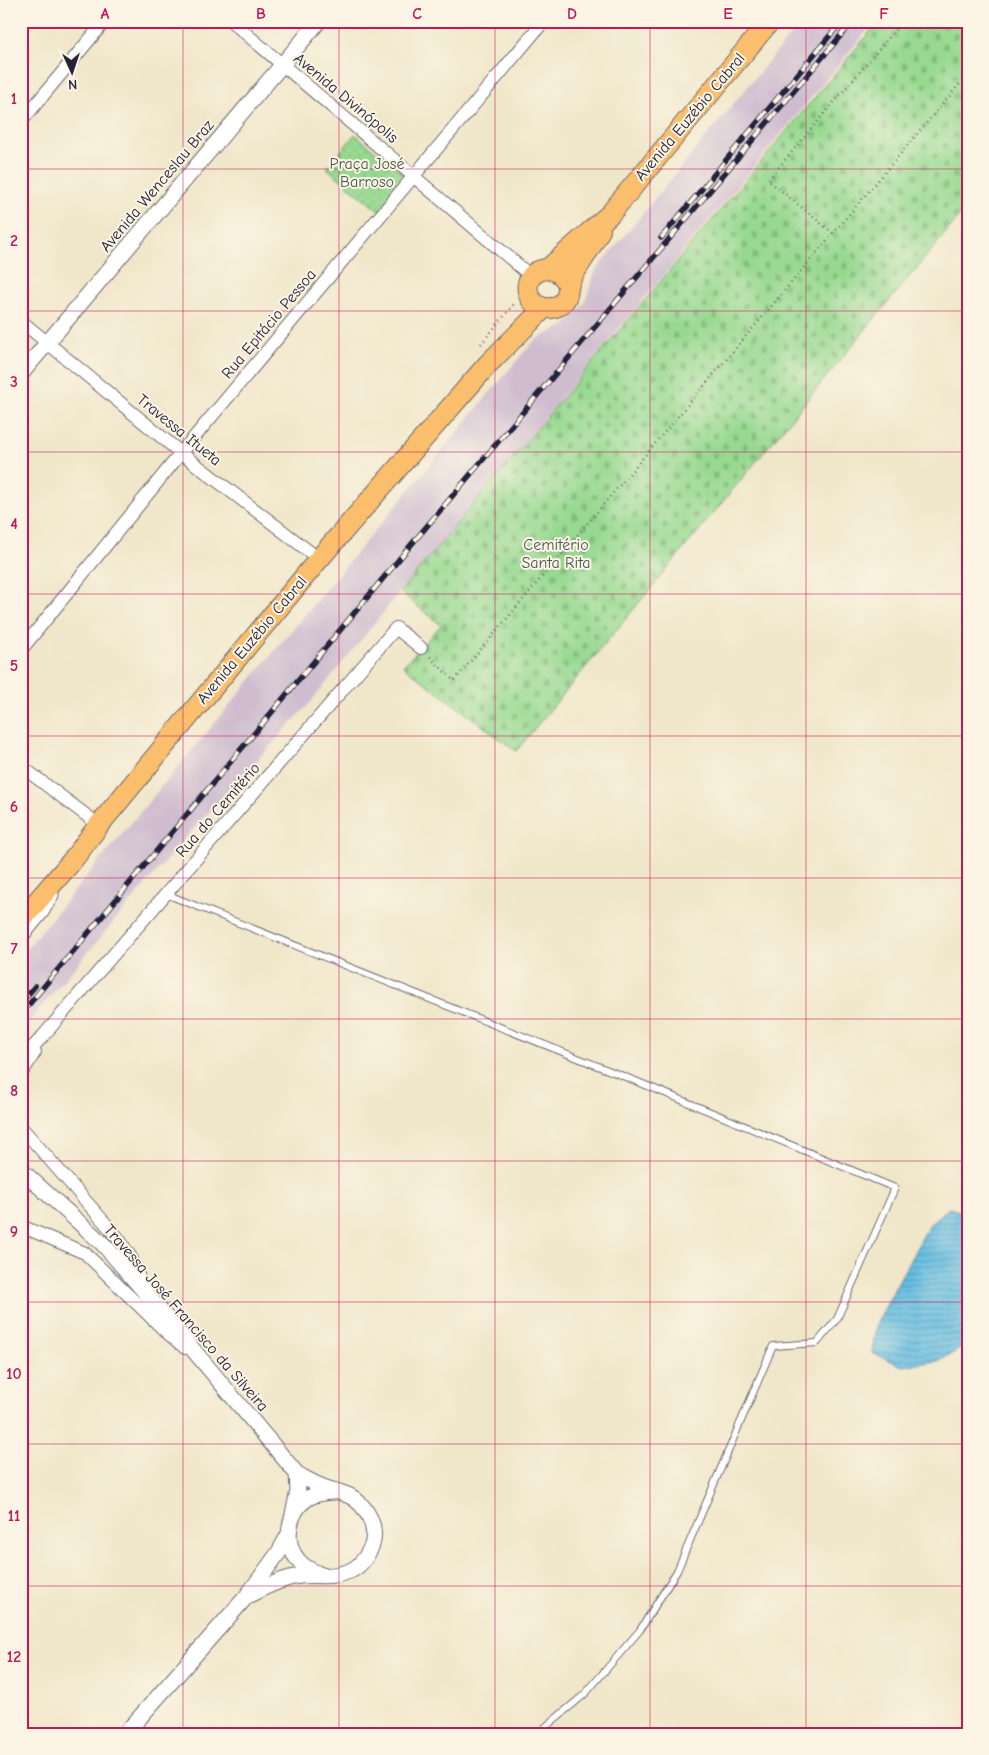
<svg xmlns="http://www.w3.org/2000/svg" width="989" height="1755" font-family="'Comic Neue',sans-serif">
  <style>
    .industrial { fill: #cfbdcf }
    .green { fill: url(#green-dots); stroke: #5c7e66 }
    .cemetery { fill: url(#cemetery-stones); stroke: #5c7e66 }
    .water { fill: url(#water-rules); stroke: #44708e }
    .lines { fill: none; stroke-linecap: round; stroke-linejoin: round }
    .service-casing { stroke: #6a676d; stroke-width: 8 }
    .minor-casing { stroke: #6a676d; stroke-width: 14 }
    .tertiary-casing { stroke: #6a676d; stroke-width: 17 }
    .primary-casing { stroke: #6a676d; stroke-width: 22 }
    .path { stroke: #6a676d; stroke-width: 2.5; stroke-dasharray: 1 4; stroke-linecap: butt }
    .service { stroke: #fff; stroke-width: 6 }
    .minor { stroke: #fff; stroke-width: 12 }
    .tertiary { stroke: #fff; stroke-width: 15 }
    .primary { stroke: #fabe6d; stroke-width: 20 }
    .rail-casing { stroke: #22223b; stroke-width: 5.5 }
    .rail { stroke: #fcf5e5; stroke-width: 4; stroke-dasharray: 11; stroke-linecap: butt }
    .grid { fill: none; stroke: #c2185b; stroke-width: 1; stroke-opacity: 0.55 }
    .labels { text-anchor: middle; dominant-baseline: central; stroke-width: 4; stroke-linejoin: round; paint-order: stroke }
    .street-label { font-size: 16px; fill: #22223b; stroke: #fcf5e5 }
    .park-label { font-size: 16px; fill: #455954; stroke: #fcf5e5 }
    .neatline { fill: none; stroke: #c2185b; stroke-width: 2 }
    .grid-label { font-size: 16px; text-anchor: middle; font-weight: bold; fill: #c2185b }
  </style>
  <defs>
    <pattern id="green-dots" width="8" height="8" patternUnits="userSpaceOnUse" patternTransform="scale(1.25)"><rect width="8" height="8" fill="#97d990"/><path d="M2 2h.1M6 6h.1" fill="none" stroke="#82ba7d" stroke-width="1.8" stroke-linecap="round"/></pattern>
    <pattern id="cemetery-stones" width="16" height="16" patternUnits="userSpaceOnUse" patternTransform="scale(1.25)"><rect width="16" height="16" fill="#97d990"/><path d="M2 7V4a2 2 0 0 1 4 0v3zM10 15v-3a2 2 0 0 1 4 0v3z" fill="#82ba7d"/></pattern>
    <pattern id="water-rules" width="6" height="5" patternUnits="userSpaceOnUse" patternTransform="scale(1.25)"><rect width="6" height="5" fill="#65bde2"/><path d="M0 2.5h6" fill="none" stroke="#5399b8"/></pattern>
  </defs>
  <rect width="100%" height="100%" fill="#fcf5e5"/>
  <filter id="ink" filterUnits="userSpaceOnUse"><feTurbulence type="fractalNoise" baseFrequency=".02" numOctaves="2"/><feDisplacementMap in="SourceGraphic" scale="10" xChannelSelector="R" yChannelSelector="G"/><feConvolveMatrix kernelMatrix="1 2 1 2 8 2 1 2 1" color-interpolation-filters="sRGB"/></filter>
  <filter id="wash" filterUnits="userSpaceOnUse"><feTurbulence type="fractalNoise" baseFrequency=".0096" numOctaves="4" result="noise"/><feDisplacementMap in="SourceGraphic" scale="20" xChannelSelector="R" yChannelSelector="G"/><feGaussianBlur stdDeviation="1.12" result="paint"/><feColorMatrix in="noise" values="0 0 0 0 0 0 0 0 0 0 0 0 0 0 0 0 0 1.4 0 .05"/><feComposite in="paint" operator="in"/></filter>
  <g filter="url(#wash)">
    <rect width="100%" height="100%" fill="#f0e6c9"/>
    <path class="industrial" d="M802,21H875L400,592L310,703L185,838L21,1031V955L524,352L535,340L566,325L584,304L596,270Z"/>
    <path class="green" d="M355,134L408,178L380,212L327,168Z"/>
    <path class="cemetery" d="M879,21H968V206L516,751L403,666L441,625L400,592Z"/>
    <path class="water" d="M949,1208L968,1213V1345L938,1361L903,1366L872,1353L876,1325L897,1284L929,1225Z"/>
  </g>
  <g filter="url(#ink)">
    <g class="lines">
      <defs>
        <path id="service" d="M166,894L638,1082L895,1188L837,1319L817,1343L773,1346L677,1571L640,1630L585,1694L537,1734"/>
        <path id="minor" d="M231,21L532,277
          M21,122L105,21
          M21,321L181,453L319,559
          M21,650L181,453L544,21
          M21,766L99,825
          M21,1060L43,1036L396,628L421,648
          M21,1074L35,1052
          M21,1127L119,1239L132,1259L142,1286
          M21,1226L85,1253L165,1331L185,1348"/>
        <path id="tertiary" d="M21,374L319,21
          M21,936L41,912L51,895
          M21,1170L104,1245L144,1291L297,1474C305,1478 313,1483 321,1486C330,1490 341,1492 350,1496C366,1505 378,1526 372,1545C367,1557 360,1568 347,1572C330,1579 311,1573 294,1577C278,1580 262,1589 247,1596
          M293,1514L298,1491L297,1474
          M321,1575C313,1571 304,1568 298,1560C283,1542 288,1511 308,1498C317,1493 325,1492 335,1492
          M125,1734L247,1596L279,1552L289,1534"/>
        <path id="primary" d="M549,268L610,214L770,21
          M568,285C557,257 520,270 529,295C534,309 553,313 563,302C569,296 567,290 569,284C570,278 575,272 578,267C586,255 593,243 600,230
          M21,920L72,861L99,825L319,559L488,364L544,308"/>
      </defs>
      <use href="#service" class="service-casing"/>
      <use href="#minor" class="minor-casing"/>
      <use href="#tertiary" class="tertiary-casing"/>
      <use href="#primary" class="primary-casing"/>
      <path class="path" d="M833,233L768,180L903,21
        M481,344L514,304
        M430,657L454,681L968,74"/>
      <use href="#service" class="service"/>
      <use href="#minor" class="minor"/>
      <use href="#tertiary" class="tertiary"/>
      <use href="#primary" class="primary"/>
      <defs>
        <path id="rail" d="M661,238L842,21
          M21,1003L35,986
          M21,1014L400,558L853,21"/>
      </defs>
      <use href="#rail" class="rail-casing"/>
      <use href="#rail" class="rail"/>
    </g>
  </g>
  <path class="grid" d="M183,21V1734M339,21V1734M495,21V1734M650,21V1734M806,21V1734M21,169H968M21,311H968M21,452H968M21,594H968M21,736H968M21,878H968M21,1019H968M21,1161H968M21,1302H968M21,1444H968M21,1586H968"/>
  <g class="labels">
    <g class="street-label">
      <text transform="translate(346 98) rotate(40)">Avenida Divinópolis</text>
      <text transform="translate(690 117) rotate(-50)">Avenida Euzébio Cabral</text>
      <text transform="translate(157 186) rotate(-50)">Avenida Wenceslau Braz</text>
      <text transform="translate(269 324) rotate(-50)">Rua Epitácio Pessoa</text>
      <text transform="translate(179 430) rotate(39)">Travessa Itueta</text>
      <text transform="translate(252 640) rotate(-50)">Avenida Euzébio Cabral</text>
      <text transform="translate(218 810) rotate(-49)">Rua do Cemitério</text>
      <text transform="translate(186 1318) rotate(49)">Travessa José Francisco da Silveira</text>
    </g>
    <g class="park-label">
      <text x="367" y="164">Praça José<tspan x="367" dy="18">Barroso</tspan></text>
      <text x="556" y="545">Cemitério<tspan x="556" dy="18">Santa Rita</tspan></text>
    </g>
  </g>
  <rect width="989" height="1755" fill="none" stroke="#fcf5e5" stroke-width="55"/>
  <g transform="translate(72 72) rotate(177)" stroke="#fcf5e5" stroke-width="4" paint-order="stroke">
  <path d="M0-4L9 19L0 12L-9 19Z" fill="#22223b"/>
  <text y="-8" font-size="14" font-weight="bold" text-anchor="middle" fill="#22223b">N</text>
  </g>
  <rect x="28" y="28" width="934" height="1700" class="neatline"/>
  <g class="grid-label">
    <text x="105" y="19">A</text>
    <text x="261" y="19">B</text>
    <text x="417" y="19">C</text>
    <text x="572" y="19">D</text>
    <text x="728" y="19">E</text>
    <text x="884" y="19">F</text>
    <text x="14" y="104">1</text>
    <text x="14" y="246">2</text>
    <text x="14" y="387">3</text>
    <text x="14" y="529">4</text>
    <text x="14" y="671">5</text>
    <text x="14" y="812">6</text>
    <text x="14" y="954">7</text>
    <text x="14" y="1096">8</text>
    <text x="14" y="1237">9</text>
    <text x="14" y="1379">10</text>
    <text x="14" y="1521">11</text>
    <text x="14" y="1662">12</text>
  </g>
</svg>
